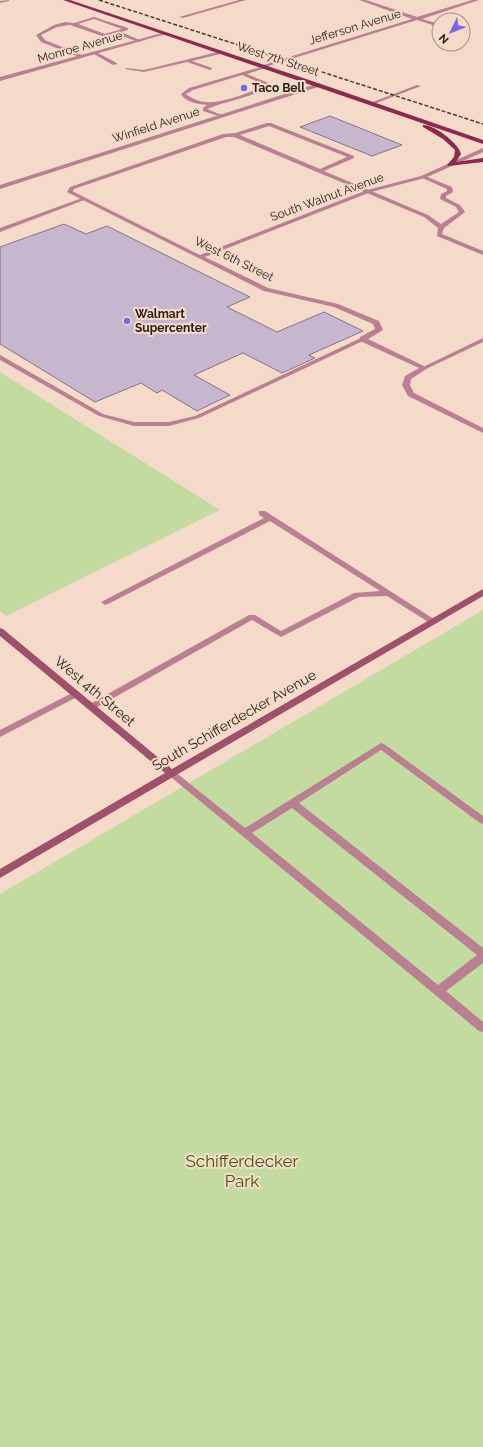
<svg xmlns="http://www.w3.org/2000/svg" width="483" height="1447" font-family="Raleway,sans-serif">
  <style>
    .green { fill: #c3dba0 }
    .building { fill: #c7b7ce; stroke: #84748a }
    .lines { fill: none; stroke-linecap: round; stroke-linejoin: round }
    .lane { fill: #b88090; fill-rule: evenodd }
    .street { fill: #b88090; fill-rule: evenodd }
    .secondary { fill: #9f506a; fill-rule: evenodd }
    .primary { fill: #8b2a4f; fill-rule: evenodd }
    .rail { stroke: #473a33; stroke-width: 1.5; stroke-dasharray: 4 2; stroke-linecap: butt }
    .poi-dot { fill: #776ae5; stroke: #f5daca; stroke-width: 1.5 }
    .labels { text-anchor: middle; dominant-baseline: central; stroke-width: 4; stroke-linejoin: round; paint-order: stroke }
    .far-street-label { font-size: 12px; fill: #2a201a; stroke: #f5daca }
    .far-poi-label { font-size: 12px; font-weight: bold; fill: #2a201a; stroke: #f5daca; text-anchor: start }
    .street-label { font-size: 14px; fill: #2a201a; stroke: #f5daca }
    .near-park-label { font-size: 17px; fill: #435b0d; stroke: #f5daca }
  </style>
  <rect width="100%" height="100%" fill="#f5daca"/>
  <path class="green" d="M0,372L220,510L6,616L0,611Z
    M483,610V1447H0V894Z"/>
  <path class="building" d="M330,116L402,145L372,156L300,127Z
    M64,224L86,234L107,226L250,297L227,307L277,332L324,312L363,331L309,355L315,358L282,373L243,353L194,375L230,395L197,411L162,390L157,393L141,383L95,402L0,344V247Z"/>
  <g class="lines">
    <path class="lane" d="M94,17L128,28V30L121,32L142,41L138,42L117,34L105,37L70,25L57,27L41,35L45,40L84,56L82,58L41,42L36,35L54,25L65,22L74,23ZM94,19L122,29L105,34L78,24Z
      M222,51L224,53L192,61L212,68V69L210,70L187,62L144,72L125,69L127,68L144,70Z
      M96,52L117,63V64L113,65L94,54Z
      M264,66L268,67L247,74L271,84V86C251,98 228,100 207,109L222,115V117L203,111V108L207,105C198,104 185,102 181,94L189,88ZM242,75L265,85C253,92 219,104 206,102C199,102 191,98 186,94L193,90Z
      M417,85L421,86L374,104L370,103Z
      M267,123H271L354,156V158L324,171L428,215L441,224L459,212L456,207L440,199L441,194L447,191V189L420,177L425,176L452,187L453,192L446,196V198L460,205L465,212L444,228L442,234L483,251V255L437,236L438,228L424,217L234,137H226L74,189L72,193L67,192L70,187L223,134L235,133ZM269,126L347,157L320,169L240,135Z
      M82,198L87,199L0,232V228Z
      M363,337L366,339L365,340L199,418L169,426H134L99,416L0,360V355L2,356L103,414L134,422H169L195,416Z
      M483,338V342L426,369H422L421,368Z
      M259,511H265L437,621L433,624L430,623L387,596L359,597L281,637L252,620L94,709H88L87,707L88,705L249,615H255L281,631L354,593L380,591L270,521L108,604L105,605L101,602L264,518L259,515Z
      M76,691L79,692L80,694L79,696L0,737V730Z
      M381,743L384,744L483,816V824L480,823L381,750L299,803L483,948V963L446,991L483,1022V1032L479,1031L166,773L171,770L174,771L245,828ZM292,808L477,955L438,985L252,833Z"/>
    <path class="street" d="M9,0V1L0,3V1Z
      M239,0H246L183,18L179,17Z
      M359,0H366L417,17L472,0H479L422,19L439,24V27L417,20L265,67L260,66L412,19Z
      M162,33L166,34L0,81V77Z
      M319,83L321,84V86L0,189V185Z
      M483,148V152L425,178L371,192L205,257L268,288L338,304L379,321L383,330L368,339L428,368L411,379L410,385L414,393L483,428V433L408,396L402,385L405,376L419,368L360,341V337L375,329L373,324L334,307L264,291L67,192L72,191L200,255L367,190L421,176Z"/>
    <path class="secondary" d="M483,589V596L0,878V869L165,773L0,636V628L3,629L172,769Z"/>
    <path class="primary" d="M63,0H70L321,84L483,140V144Z
      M423,125C433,124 459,143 461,154L456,162L483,158V162L448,166L447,165L454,157L455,150L443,139L423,127Z"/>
    <path class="rail" d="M99,0L483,124"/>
  </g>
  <g class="poi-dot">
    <circle cx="244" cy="88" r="4"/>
    <circle cx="127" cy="321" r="4"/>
  </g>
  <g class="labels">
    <g class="far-street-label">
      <text transform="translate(355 27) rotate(-17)">Jefferson Avenue</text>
      <text transform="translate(80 47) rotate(-16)">Monroe Avenue</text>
      <text transform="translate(278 59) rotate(18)">West 7th Street</text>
      <text transform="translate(156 125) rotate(-18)">Winfield Avenue</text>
      <text transform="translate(327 197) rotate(-20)">South Walnut Avenue</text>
      <text transform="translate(234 259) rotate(26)">West 6th Street</text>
    </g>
    <g class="far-poi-label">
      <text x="252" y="88">Taco Bell</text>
      <text x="135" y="314">Walmart<tspan x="135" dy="14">Supercenter</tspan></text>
    </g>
    <g class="street-label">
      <text transform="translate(95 691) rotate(40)">West 4th Street</text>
      <text transform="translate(234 720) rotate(-30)">South Schifferdecker Avenue</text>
    </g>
    <g class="near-park-label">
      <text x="242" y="1161">Schifferdecker<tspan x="242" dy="20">Park</tspan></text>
    </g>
  </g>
  <g transform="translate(451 32) rotate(227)"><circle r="19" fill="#f5daca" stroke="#a49084"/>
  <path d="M0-3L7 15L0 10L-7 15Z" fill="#776ae5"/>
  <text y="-6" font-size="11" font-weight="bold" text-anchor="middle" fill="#2a201a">N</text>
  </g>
</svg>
